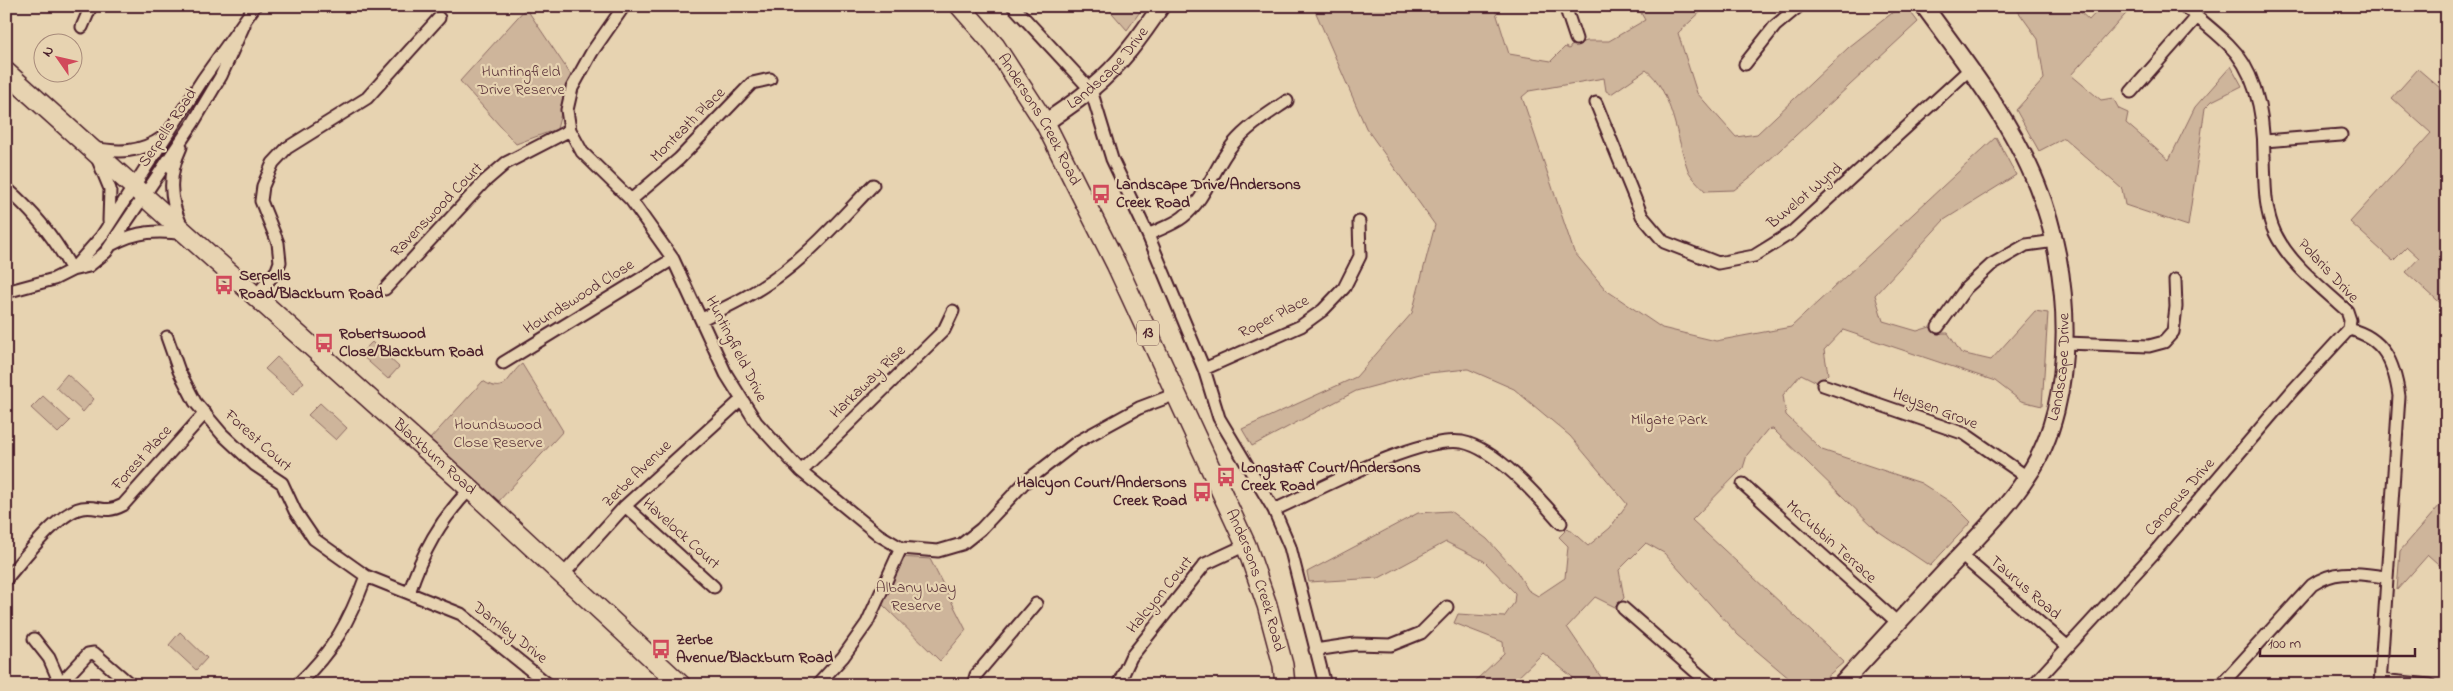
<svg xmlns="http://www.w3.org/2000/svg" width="2453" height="691" font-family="'Indie Flower',sans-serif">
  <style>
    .green { fill: #ceb59b; stroke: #8c6a63 }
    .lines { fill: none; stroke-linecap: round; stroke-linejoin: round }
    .street-casing { stroke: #4a1f2b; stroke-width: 15 }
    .secondary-casing { stroke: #4a1f2b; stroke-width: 20 }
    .primary-casing { stroke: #4a1f2b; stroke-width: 22 }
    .street { stroke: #e7d3b1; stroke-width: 11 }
    .secondary { stroke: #e7d3b1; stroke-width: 16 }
    .primary { stroke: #e7d3b1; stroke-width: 19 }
    .labels { text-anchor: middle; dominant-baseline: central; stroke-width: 4.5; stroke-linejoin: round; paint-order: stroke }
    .shield { fill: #e7d3b1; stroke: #795553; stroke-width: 1 }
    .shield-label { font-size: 15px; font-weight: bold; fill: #4a1f2b }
    .street-label { font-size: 16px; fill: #4a1f2b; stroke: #e7d3b1 }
    .park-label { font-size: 16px; fill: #5e363c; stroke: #e7d3b1 }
    .poi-label { font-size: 16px; font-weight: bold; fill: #4a1f2b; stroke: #e7d3b1; text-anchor: start }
  </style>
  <rect width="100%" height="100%" fill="#e7d3b1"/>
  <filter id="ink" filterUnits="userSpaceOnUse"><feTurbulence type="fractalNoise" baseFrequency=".02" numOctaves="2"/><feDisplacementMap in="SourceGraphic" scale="10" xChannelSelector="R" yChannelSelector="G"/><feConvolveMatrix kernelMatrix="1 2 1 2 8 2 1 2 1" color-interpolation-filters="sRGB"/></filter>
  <g filter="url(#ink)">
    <path class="green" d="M1106,6H1144L1127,30Z
      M1313,6H1494L1509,54L1551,61L1565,47L1569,49L1571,46L1587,41H1609L1645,20L1637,6H1707L1678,33L1697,93L1736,137L1757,134L1849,47L1901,6H1906L1918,22L1753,175L1734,190L1705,191C1700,185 1691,177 1688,170C1677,140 1672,89 1646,70L1611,94L1606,91L1604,78L1529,91L1522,97L1574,252L1606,290L1662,328L1716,341L1791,327L1996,137L2016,175L1944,220L1875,295L1883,321L1917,331L1930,327L1938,333H1948L1961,353L1991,360L2035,311L2048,313L2042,406L2021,401L1995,381L1843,330L1824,350L1828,374L1819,383L1801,374L1783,395L1786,415L1822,450L1921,483L1952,503L1971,522L1930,566L1878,531L1773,429L1767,430L1747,455L1743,468L1692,520L1844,662L1817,685H1797L1738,635L1664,553L1646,543L1619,570L1624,598L1615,607L1595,597L1567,627L1603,680L1610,685H1582L1543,653L1510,685H1471L1504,653L1503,642L1454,623L1458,614L1504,617L1514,603L1515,593L1484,561L1446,542L1379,578L1309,582L1307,572L1418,513L1450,511L1487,539L1517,572L1528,590L1538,596L1565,578L1568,546L1559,537L1568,528L1588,546L1610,528L1627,504L1570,436L1514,389L1468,369L1419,374L1356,391L1252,446L1242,429L1356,377L1412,313L1435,225L1366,128Z
      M2102,6H2133L2071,75L2101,100L2113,98L2119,109L2128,113L2126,123L2169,160L2195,107L2231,66L2242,86L2212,101L2205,108L2188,226L2125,205L2122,189L2064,138L2039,151L2016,110L2044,79L2038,39L2015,7L2077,9L2089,20Z
      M526,8L571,75L557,129L516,144L460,81Z
      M2418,69L2447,94V309L2406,272L2419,258L2407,247L2393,261L2350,222L2431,133L2392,98Z
      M372,342L399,367L388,379L360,354Z
      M277,357L304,382L293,394L265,369Z
      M522,364L563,431L498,502L429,440L483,381C507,397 508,374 522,364Z
      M67,374L94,399L83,412L56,387Z
      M43,396L70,421L58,433L31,408Z
      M320,403L347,428L336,440L308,415Z
      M2447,497V572L2428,555L2397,590L2400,551Z
      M900,557L930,559L966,630L940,661L881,603Z
      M180,632L207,658L196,670L169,645Z"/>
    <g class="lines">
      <defs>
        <path id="street" d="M624,6L592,52L572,88L567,110L570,130L582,152L631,200L673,259L726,374L756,422L801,471L879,535L901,548L938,551L962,544L981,529L1024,483L1077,442L1139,408L1176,394
          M1013,6L1091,90L1112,159L1148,235L1204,369L1219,418L1274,510L1290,547L1325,685
          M1565,6L1576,39
          M2184,6C2199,19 2214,30 2228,44C2257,72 2264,118 2264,157C2265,182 2264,210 2275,233C2290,264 2321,287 2347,311L2350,320L2349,329C2384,338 2394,362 2399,396L2380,685
          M82,27L91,6
          M1745,64L1775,26L1799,6
          M2131,92L2197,17
          M1596,103L1642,216L1664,242L1718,263L1754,256L1791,233L1970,69
          M2264,141L2341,135
          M181,147C168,175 169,198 181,225
          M93,148C118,153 141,153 163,137
          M98,160L110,189L109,221
          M6,188C34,212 55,238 72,270
          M631,200L679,159L752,83L770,79
          M1148,235C1159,229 1173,225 1183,217C1206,199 1214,167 1233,144C1248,126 1268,114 1287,101
          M113,244C137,231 158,230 185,234
          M72,270L101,237L203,79L255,6
          M385,289L484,182L506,163L570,130
          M6,292L54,279L72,270L89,266L106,252L193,123L221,76L244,25
          M256,296L277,270L280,262L278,243L261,201L263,186L273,163L287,148L367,98L439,18
          M702,319C731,305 760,291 785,271C817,246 845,214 873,185
          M1938,327L1966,288L1991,265L2026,245L2055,241
          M167,337L179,371L195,402L222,434L255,465L282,483L295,511L314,539L366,576L461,614L549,685
          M2065,343L2149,346L2164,342L2173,332L2176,307L2175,280
          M503,363L673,259
          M1204,369L1301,326L1323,310L1344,288L1360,256L1359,222
          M1823,385L1965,434L2027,477
          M801,471L944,330L953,311
          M1743,484L1898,623
          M625,506L714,587
          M1274,510C1316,491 1419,435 1462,442C1497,449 1539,498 1561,523
          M1961,555L2068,647
          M561,577L625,506L741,400
          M6,579C22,561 58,512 82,508C99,505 104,515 123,505L205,413
          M409,593C422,553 440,520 470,489
          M1623,608L1711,685
          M34,639L49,658L60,683
          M1315,650L1355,644L1391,645L1421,633L1447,607
          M2380,680L2430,685
          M820,682L843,657L867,623L901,548
          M59,685L88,654L94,653L131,685
          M297,685C334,650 349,622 366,576
          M973,685L976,675L1036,604
          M1118,685L1131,657L1205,564L1246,545
          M2033,685L2153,554L2293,390L2349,329
          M2221,685L2312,585C2336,568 2359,574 2387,577"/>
        <g id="secondary">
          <path id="s1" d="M1045,123C1061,111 1078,101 1092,88C1120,65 1141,36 1161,6"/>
          <path id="s2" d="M1841,685C1879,643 1918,601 1957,559C1981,533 2008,507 2027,477C2080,400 2071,268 2037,185C2011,120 1965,62 1924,6"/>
        </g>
        <g id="primary">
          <path id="s3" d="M960,6L995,46L1045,123L1116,264L1246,545L1267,605L1283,665L1285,685"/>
          <path id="s4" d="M6,72L470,489L681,685"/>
        </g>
      </defs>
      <use href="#street" class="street-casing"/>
      <use href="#secondary" class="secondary-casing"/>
      <use href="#primary" class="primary-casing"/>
      <use href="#street" class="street"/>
      <use href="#secondary" class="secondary"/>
      <use href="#primary" class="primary"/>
    </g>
  </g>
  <defs>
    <symbol id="bus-bare" viewBox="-9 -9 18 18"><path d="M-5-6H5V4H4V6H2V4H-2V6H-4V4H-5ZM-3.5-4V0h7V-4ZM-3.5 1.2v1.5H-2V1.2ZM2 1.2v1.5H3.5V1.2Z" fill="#d1495b" stroke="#e7d3b1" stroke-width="2.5" paint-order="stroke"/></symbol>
  </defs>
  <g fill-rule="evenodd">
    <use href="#bus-bare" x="1087" y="180" width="28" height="28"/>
    <use href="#bus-bare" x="210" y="271" width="28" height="28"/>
    <use href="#bus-bare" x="310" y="329" width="28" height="28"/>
    <use href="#bus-bare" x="1212" y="463" width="28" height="28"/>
    <use href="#bus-bare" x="1188" y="478" width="28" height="28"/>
    <use href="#bus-bare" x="647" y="635" width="28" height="28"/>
  </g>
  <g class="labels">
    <rect class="shield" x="1137" y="320.5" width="22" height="25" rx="4"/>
    <g class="shield-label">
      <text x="1148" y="333">13</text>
    </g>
    <g class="street-label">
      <text stroke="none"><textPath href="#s1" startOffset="84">Landscape Drive</textPath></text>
      <text stroke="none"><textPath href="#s3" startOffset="139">Andersons Creek Road</textPath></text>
      <text transform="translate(688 125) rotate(-45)">Monteath Place</text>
      <text transform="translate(168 128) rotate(-56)">Serpells Road</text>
      <text transform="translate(1805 196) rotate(-40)">Buvelot Wynd</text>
      <text transform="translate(437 210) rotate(-46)">Ravenswood Court</text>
      <text transform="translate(2328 271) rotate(47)">Polaris Drive</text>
      <text transform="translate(579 297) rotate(-32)">Houndswood Close</text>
      <text transform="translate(1274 317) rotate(-27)">Roper Place</text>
      <text transform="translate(736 349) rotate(63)">Huntingfield Drive</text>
      <text stroke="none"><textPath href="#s2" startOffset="396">Landscape Drive</textPath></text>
      <text transform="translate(868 382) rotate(-44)">Harkaway Rise</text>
      <text transform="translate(1935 409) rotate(21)">Heysen Grove</text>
      <text transform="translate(258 441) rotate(42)">Forest Court</text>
      <text transform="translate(142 458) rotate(-48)">Forest Place</text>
      <text stroke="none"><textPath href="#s4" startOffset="576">Blackburn Road</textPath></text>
      <text transform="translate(637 474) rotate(-44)">Zerbe Avenue</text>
      <text transform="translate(2180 497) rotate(-49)">Canopus Drive</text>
      <text transform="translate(681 534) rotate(42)">Havelock Court</text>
      <text transform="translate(1831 542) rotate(42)">McCubbin Terrace</text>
      <text stroke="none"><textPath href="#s3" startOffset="649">Andersons Creek Road</textPath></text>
      <text transform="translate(2025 588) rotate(41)">Taurus Road</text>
      <text transform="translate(1160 595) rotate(-51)">Halcyon Court</text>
      <text transform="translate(510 633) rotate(38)">Darnley Drive</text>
    </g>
    <g class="park-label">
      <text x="521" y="72">Huntingfield<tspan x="521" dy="18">Drive Reserve</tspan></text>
      <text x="1669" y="420">Milgate Park</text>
      <text x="498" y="425">Houndswood<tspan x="498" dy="18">Close Reserve</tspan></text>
      <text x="916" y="588">Albany Way<tspan x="916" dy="18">Reserve</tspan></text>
    </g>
    <g class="poi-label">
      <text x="1116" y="185">Landscape Drive/Andersons<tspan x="1116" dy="18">Creek Road</tspan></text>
      <text x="239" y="276">Serpells<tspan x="239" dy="18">Road/Blackburn Road</tspan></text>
      <text x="339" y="334">Robertswood<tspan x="339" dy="18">Close/Blackburn Road</tspan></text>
      <text x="1241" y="468">Longstaff Court/Andersons<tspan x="1241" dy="18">Creek Road</tspan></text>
      <text x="1187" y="483" text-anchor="end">Halcyon Court/Andersons<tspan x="1187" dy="18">Creek Road</tspan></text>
      <text x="676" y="640">Zerbe<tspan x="676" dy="18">Avenue/Blackburn Road</tspan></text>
    </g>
  </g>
  <rect width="2453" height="691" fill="none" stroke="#e7d3b1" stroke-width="25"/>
  <rect x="12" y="12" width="2428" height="666" fill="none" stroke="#4a1f2b" stroke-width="2" filter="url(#ink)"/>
  <g transform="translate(58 58) rotate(304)"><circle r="24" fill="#e7d3b1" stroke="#a88b7b"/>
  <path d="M0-4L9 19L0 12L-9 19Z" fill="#d1495b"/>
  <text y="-8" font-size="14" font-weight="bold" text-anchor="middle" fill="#4a1f2b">N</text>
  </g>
  <path d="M2260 648v8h155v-8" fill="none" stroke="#4a1f2b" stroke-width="2.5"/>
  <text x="2268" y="648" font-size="15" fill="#4a1f2b" stroke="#e7d3b1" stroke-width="4" paint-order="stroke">100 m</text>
</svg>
